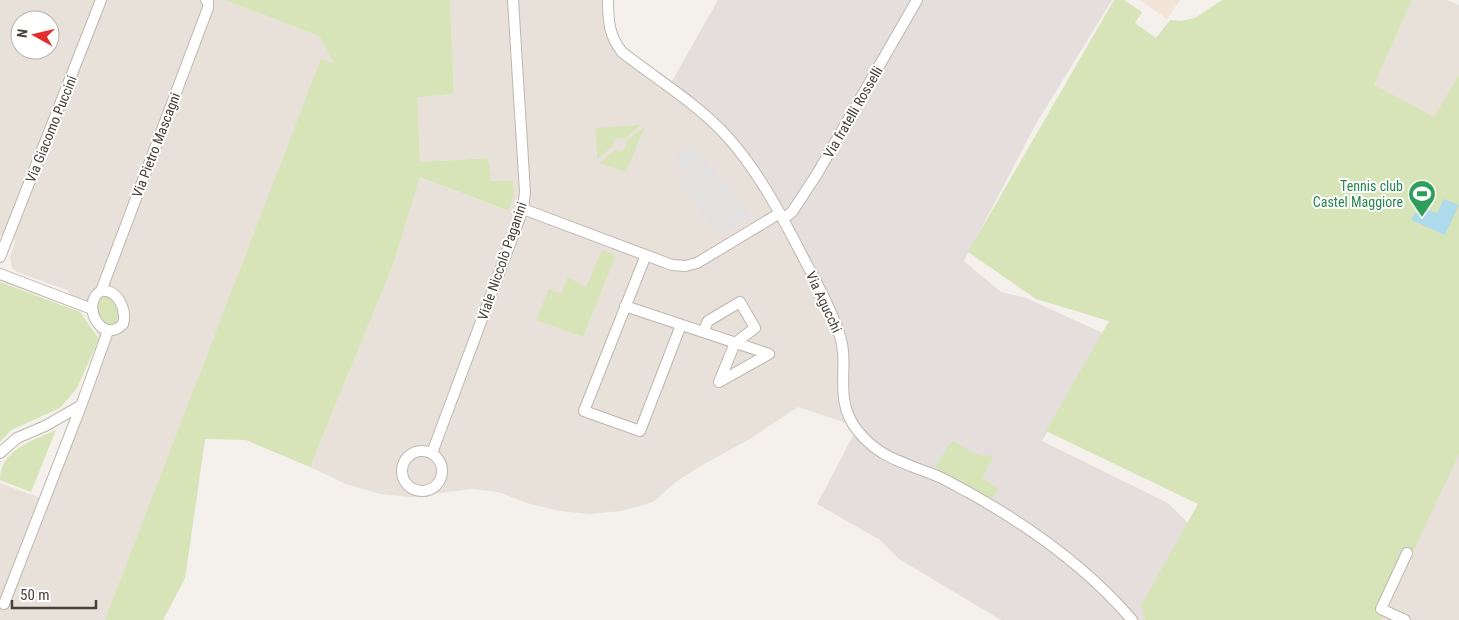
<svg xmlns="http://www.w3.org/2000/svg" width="1459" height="620" font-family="'Roboto Condensed',sans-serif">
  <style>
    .residential { fill: #e7e1d9; fill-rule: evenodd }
    .commercial { fill: #f3e4d8 }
    .industrial { fill: #e4dfdc }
    .green { fill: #d7e4b7 }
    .parking { fill: #e3e1df }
    .water { fill: #addbeb }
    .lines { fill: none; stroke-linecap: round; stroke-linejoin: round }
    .street-casing { stroke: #bfb6ae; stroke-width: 12 }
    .street { stroke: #fff; stroke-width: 10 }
    .labels { text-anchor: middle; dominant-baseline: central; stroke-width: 4; stroke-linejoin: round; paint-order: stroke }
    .street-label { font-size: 14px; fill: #484039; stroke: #fff }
    .leisure-label { font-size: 14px; fill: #27864d; stroke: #fff; text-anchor: end }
  </style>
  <rect width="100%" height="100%" fill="#f4f0eb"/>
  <path class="residential" d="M0,0H224L319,36L336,65L205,439L185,578L163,620H0V483L40,498L103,349L92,320L67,290L17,272L12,268L10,258L15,241L0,235ZM20,20H50V50H20Z
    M450,0H606L619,46L695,108L733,146L769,199L834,317L849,424L798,407L748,440L704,464L676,482L653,502L622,511L590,514L560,511L530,504L498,492L472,489L410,497L380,494L346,484L310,467L393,265L420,177L507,211L491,182L488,158L420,162L416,96L454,94Z
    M1412,0H1447L1459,5V75L1434,118L1374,85Z
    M1459,453V620H1380Z"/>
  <path class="commercial" d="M1140,0H1180L1167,19Z"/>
  <path class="industrial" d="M718,0H1112L1036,124L964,261L1001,292L1026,298L1105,334L1042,441L1168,503L1198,533L1149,620H1001L899,559L880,540L817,504L854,434L849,424L834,317L769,199L733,146L695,108L667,90Z"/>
  <path class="green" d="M224,0H450L454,94L417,97L420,162L488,158L491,181H513L514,195L508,211L420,177L393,265L310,467L246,440L205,439L185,578L163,620H105L321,59L335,64L319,36Z
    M1114,0H1124L1142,12L1135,23L1156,38L1170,20L1181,21L1195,18L1222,0H1412L1374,85L1434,117L1459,75V454L1381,620H1145L1141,606L1198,504L1046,431L1109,321L1036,299L968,252Z
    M641,125L624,139L619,137L615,139L612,147L597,159L596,128Z
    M644,128L626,172L600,163L615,150L620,152C625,150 627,146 625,142Z
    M602,250L616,255L583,337L536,320L549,289L561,294L568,277L586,287Z
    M0,282L80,312L99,339L77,388L60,408L11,430L0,442Z
    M105,296L114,299L120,311L119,320L111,326L102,321L96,306L97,301Z
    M56,430L31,492L0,480C0,450 32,441 56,430Z
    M952,441L982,457L992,455L993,458L982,478L999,489L993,497H989L937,469V464Z"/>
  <path class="parking" d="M690,141L753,218L719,235L679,185L689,175L673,156Z"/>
  <path class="water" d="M1444,199L1459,205L1445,235L1411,220L1414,214L1425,209L1437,213Z"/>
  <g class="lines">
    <defs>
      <path id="street" d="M608,0C608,20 609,36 622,52C655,78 693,101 723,132C757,168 780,213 803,257C816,282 830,306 839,333C851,365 832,398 857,430C878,457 902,462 932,474C944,478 956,486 968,492C1029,526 1087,567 1132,620
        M523,209L672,265L685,266L697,263L780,213
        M783,219L792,212L817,174L917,0
        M646,255L584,411L640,431L681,325
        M0,257L101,0
        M0,274L92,309
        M101,291C118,289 127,310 123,324C101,346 80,303 101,291L208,8V2L206,0
        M625,306L769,354
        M703,332L708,321L740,302L755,328L735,343L719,382
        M719,382L769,354
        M402 471a20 20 0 1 1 40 0a20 20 0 1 1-40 0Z
        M0,453L17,438L45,426L80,406
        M432,453L523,209L525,192L513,0
        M4,604L81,406L108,331
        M1405,620L1381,609L1407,553"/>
    </defs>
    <use href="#street" class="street-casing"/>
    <use href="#street" class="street"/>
  </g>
  <defs>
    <symbol id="stadium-pin" viewBox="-11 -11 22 30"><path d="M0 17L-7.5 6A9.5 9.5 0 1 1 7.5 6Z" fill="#2e9e5b" stroke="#fff"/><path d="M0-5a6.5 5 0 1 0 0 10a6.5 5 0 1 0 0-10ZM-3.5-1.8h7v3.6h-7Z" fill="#fff"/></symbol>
  </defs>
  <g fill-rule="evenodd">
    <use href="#stadium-pin" x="1406" y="178" width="32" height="43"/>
  </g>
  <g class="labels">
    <g class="street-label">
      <text transform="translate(853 112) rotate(-60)">Via fratelli Rosselli</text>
      <text transform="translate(51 129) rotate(-68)">Via Giacomo Puccini</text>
      <text transform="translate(156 145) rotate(-69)">Via Pietro Mascagni</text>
      <text transform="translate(502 261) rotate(-71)">Viale Niccolò Paganini</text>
      <text transform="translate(824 302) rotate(65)">Via Agucchi</text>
    </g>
    <g class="leisure-label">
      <text x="1403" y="186">Tennis club<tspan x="1403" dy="16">Castel Maggiore</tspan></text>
    </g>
  </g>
  <g transform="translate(35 35) rotate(278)"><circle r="24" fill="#ffffff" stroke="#b6b3b0"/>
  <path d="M0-4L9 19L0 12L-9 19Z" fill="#e72e2f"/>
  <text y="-8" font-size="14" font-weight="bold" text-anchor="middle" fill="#484039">N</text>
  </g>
  <path d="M12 600v8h84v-8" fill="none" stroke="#484039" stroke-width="2.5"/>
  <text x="20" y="600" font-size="15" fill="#484039" stroke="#ffffff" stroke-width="4" paint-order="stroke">50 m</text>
</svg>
